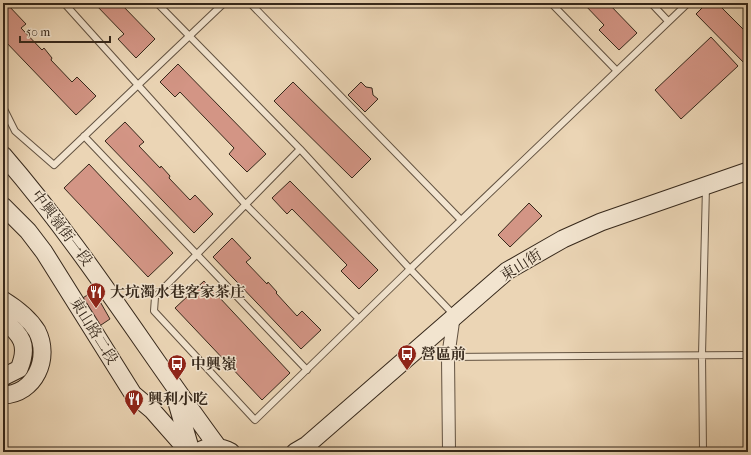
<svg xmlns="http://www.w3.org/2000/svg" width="751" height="455" font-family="'IM FELL French Canon','Noto Serif TC',serif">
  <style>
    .building { fill: #d39585; stroke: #35271a }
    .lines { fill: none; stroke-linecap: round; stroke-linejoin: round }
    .service-casing { stroke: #625241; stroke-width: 8 }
    .minor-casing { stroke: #625241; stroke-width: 14 }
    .secondary-casing { stroke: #35271a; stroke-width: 19 }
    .service { stroke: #f2e4cf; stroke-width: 6 }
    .minor { stroke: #f2e4cf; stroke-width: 12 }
    .secondary { stroke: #f2e4cf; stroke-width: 17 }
    .labels { text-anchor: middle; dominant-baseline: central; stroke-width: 3; stroke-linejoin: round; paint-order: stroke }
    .street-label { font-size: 15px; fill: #35271a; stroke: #f2e4cf }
    .poi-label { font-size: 15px; font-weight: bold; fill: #35271a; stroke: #f2e4cf; text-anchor: start }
  </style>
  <rect width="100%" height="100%" fill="#ebd5b5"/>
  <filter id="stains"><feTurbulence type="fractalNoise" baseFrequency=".005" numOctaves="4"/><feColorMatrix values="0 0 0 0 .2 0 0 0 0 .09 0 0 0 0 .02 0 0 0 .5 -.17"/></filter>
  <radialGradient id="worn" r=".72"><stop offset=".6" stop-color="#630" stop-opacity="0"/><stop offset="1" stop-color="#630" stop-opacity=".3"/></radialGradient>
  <path class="building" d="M94,3H120L155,39L136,58L118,39L124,34Z
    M583,3H608L637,33L619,50L599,30L604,25Z
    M707,3H717L748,34V67L696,14Z
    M7,4L26,24L21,28L42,50L44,48L52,58L51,60L72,82L77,77L96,96L76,115L3,39V9Z
    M711,37L738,66L681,119L655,90Z
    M178,64L266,154L247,172L229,154L234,148L180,92L175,97L160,82Z
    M293,82L371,159L352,178L274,101Z
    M361,82L366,87L372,88L373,95L378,99L365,112L348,95Z
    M125,122L144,142L139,146L160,168L161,166L170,176L169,178L190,200L195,195L213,214L194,233L105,141Z
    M89,164L173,253L148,277L64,188Z
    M290,181L378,270L359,289L341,271L347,265L292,209L287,214L272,198Z
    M529,203L542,216L510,247L498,235Z
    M232,238L251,258L246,262L267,284L268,282L277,292L276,293L297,316L302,311L321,330L301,349L213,257Z
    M204,281L290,373L262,400L175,308Z
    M94,291L110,319L98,327L81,299Z"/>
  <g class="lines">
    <defs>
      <path id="service" d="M64,3L246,205L359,319
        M157,3L300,149L410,269L255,420L154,311L155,297L300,149
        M250,3L461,220
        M551,3L617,71
        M651,3L668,21
        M3,107L15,131L54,165L224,3
        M84,136L307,370
        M454,315L410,269L688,3
        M448,357L748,355
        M703,452L702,355L706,186"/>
      <path id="minor" d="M449,452L448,357L454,315"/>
      <path id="secondary" d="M3,155C82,246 146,350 218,447
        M3,206L28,231L44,252L133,394L152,410L189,452
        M3,300C16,308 29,318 37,331C51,358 35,394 3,395
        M3,320C22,335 29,345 19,369L3,377
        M175,396L191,451
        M198,452C209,445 221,446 231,452
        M295,452L307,445L507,271L563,239L601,222L748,171"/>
    </defs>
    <use href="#service" class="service-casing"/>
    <use href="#minor" class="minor-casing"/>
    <use href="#secondary" class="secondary-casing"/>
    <use href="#service" class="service"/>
    <use href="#minor" class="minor"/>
    <use href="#secondary" class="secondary"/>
  </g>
  <defs>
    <symbol id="restaurant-pin" viewBox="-11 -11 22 30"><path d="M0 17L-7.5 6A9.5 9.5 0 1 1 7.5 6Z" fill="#8f2418" stroke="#f2e4cf"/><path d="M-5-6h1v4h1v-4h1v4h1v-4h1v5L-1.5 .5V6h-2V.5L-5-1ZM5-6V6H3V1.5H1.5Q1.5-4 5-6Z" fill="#fff"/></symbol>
    <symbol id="bus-pin" viewBox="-11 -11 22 30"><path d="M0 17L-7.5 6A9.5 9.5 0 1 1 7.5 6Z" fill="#8f2418" stroke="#f2e4cf"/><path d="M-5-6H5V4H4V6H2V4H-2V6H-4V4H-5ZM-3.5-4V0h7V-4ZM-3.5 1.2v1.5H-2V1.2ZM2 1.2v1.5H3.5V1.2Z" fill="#fff"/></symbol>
  </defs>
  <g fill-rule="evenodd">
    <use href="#restaurant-pin" x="85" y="281" width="22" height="30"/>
    <use href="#bus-pin" x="396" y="343" width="22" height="30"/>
    <use href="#bus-pin" x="166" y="353" width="22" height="30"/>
    <use href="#restaurant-pin" x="123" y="388" width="22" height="30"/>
  </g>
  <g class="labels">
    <g class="street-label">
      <text transform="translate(62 228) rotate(53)">中興嶺街一段</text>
      <text transform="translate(521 265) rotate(-32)">東山街</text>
      <text transform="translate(94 331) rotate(58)">東山路二段</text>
    </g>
    <g class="poi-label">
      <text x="110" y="292">大坑濁水巷客家茶庄</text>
      <text x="421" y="354">營區前</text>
      <text x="191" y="364">中興嶺</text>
      <text x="148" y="399">興利小吃</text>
    </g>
  </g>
  <rect width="751" height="455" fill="none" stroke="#ebd5b5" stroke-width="16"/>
  <rect x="4" y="4" width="743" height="447" fill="none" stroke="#35271a" stroke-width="2"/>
  <rect x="8" y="8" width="735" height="439" fill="none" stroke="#35271a"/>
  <path d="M20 36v6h90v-6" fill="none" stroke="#35271a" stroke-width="2"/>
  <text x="26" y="36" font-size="12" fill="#35271a" stroke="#f2e4cf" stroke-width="3" paint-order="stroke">50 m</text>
  <rect width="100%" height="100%" filter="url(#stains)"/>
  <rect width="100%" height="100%" fill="url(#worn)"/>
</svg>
